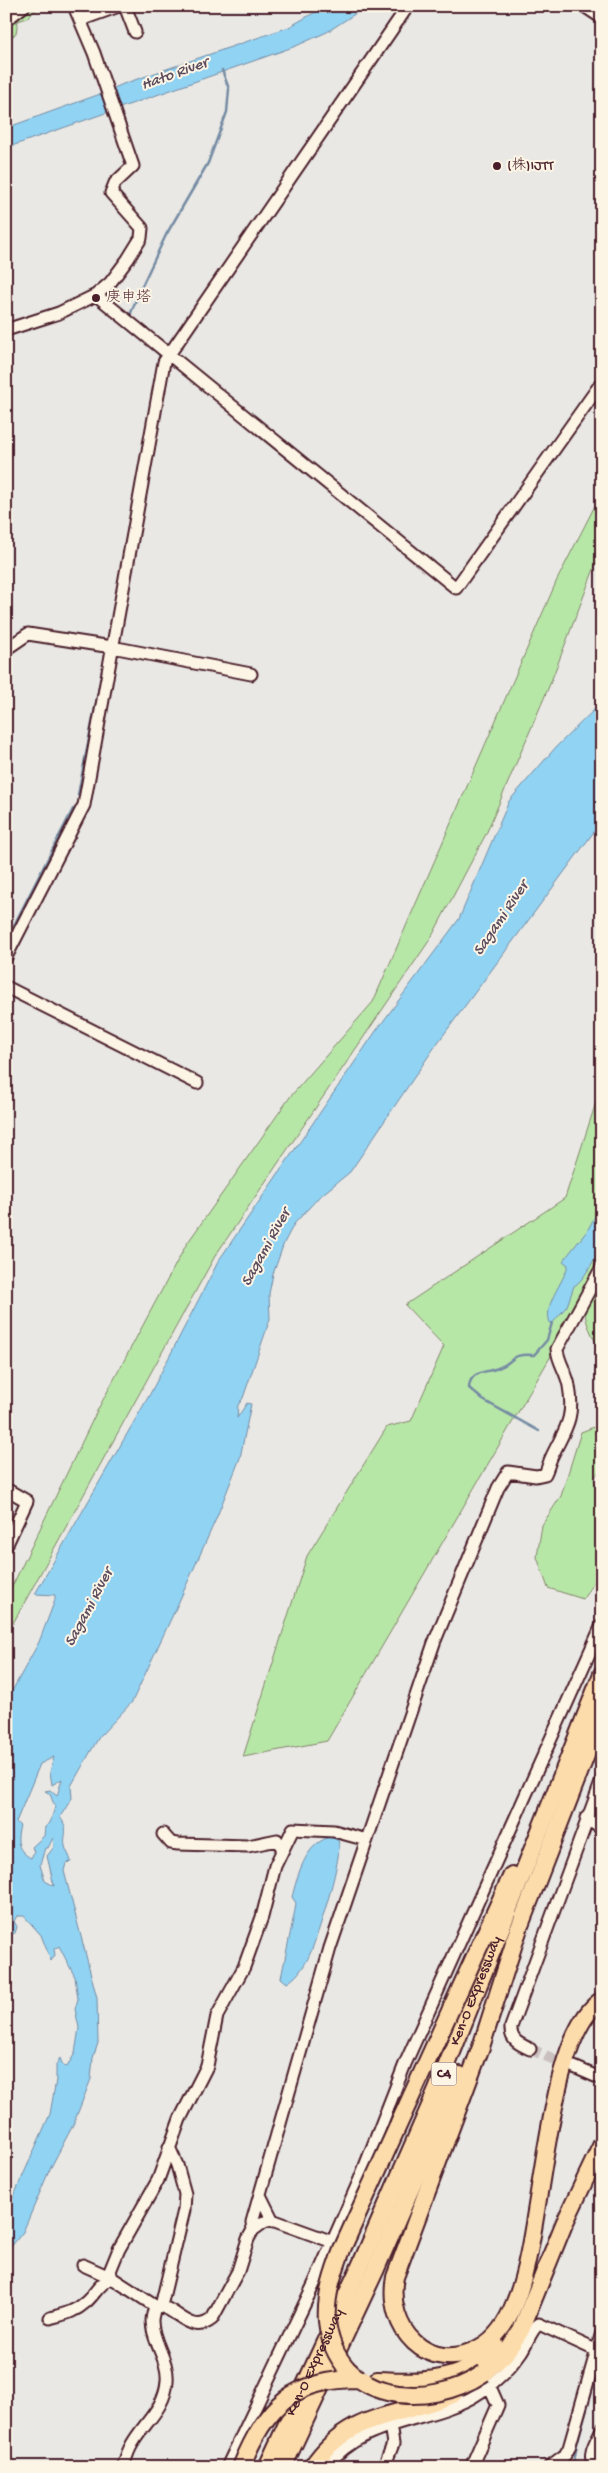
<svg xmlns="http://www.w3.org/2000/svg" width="608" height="2473" font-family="'Gochi Hand','Klee One',sans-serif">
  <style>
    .green { fill: #b7e7a7; stroke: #808369 }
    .water { fill: #91d3f3; stroke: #758ba3; fill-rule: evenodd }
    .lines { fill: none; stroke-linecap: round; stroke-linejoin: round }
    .stream { stroke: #758ba3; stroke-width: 2.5 }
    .minor-tunnel { stroke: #c9c0bf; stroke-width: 11; stroke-dasharray: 11 5.5; stroke-linecap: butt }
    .minor-casing { stroke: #4a1f2b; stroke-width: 15 }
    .highway-casing { stroke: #4a1f2b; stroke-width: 20 }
    .minor { stroke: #fcf5e5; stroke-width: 11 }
    .highway { stroke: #fddcac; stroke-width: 16 }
    .highway-bridge-casing { stroke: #4a1f2b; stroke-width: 20; stroke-linecap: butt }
    .highway-bridge { stroke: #fddcac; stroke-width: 16 }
    .poi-dot { fill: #4a1f2b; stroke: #fcf5e5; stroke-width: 2 }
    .labels { text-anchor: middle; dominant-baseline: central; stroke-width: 4; stroke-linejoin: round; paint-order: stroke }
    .shield { fill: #fcf5e5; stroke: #7f5f63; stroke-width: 1 }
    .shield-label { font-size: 14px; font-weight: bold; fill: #4a1f2b }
    .poi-label { font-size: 15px; fill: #4a1f2b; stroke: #fcf5e5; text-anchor: start }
    .street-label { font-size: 15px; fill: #4a1f2b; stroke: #fcf5e5 }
    .water-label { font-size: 16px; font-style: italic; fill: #5c4c5d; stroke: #fcf5e5 }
  </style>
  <rect width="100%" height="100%" fill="#e9e8e4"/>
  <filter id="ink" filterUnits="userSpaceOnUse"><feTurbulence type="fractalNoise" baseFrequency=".02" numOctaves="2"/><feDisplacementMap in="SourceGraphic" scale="10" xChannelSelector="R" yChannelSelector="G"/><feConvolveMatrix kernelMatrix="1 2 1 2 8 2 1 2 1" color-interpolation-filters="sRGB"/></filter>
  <g filter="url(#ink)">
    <path class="green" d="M6,6H40L27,18L18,21L16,33L9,40H6Z
      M602,492V548L550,684L486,834L431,938L215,1256L6,1636V1599L97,1411L186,1245L290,1097L373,1002L557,580Z
      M602,1084V1268L327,1741L243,1757L307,1556L387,1427L411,1421L444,1346L405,1305L565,1198Z
      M602,1271V1355C581,1312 578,1314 602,1271Z
      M602,1424V1466L594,1479L602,1513V1569L583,1599L548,1588L537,1557L542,1525L561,1496L581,1432Z"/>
    <path class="water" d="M326,6H367L327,32L296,46L6,148V128L103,93L123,84L289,27Z
      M602,702V821L436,1045L350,1172L319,1197L294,1224L284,1243L273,1274L269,1294L270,1319L243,1398L238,1405L237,1418L247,1403L251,1404L240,1458L216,1519L177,1606L132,1702L99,1737L71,1786L72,1798L60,1817C70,1831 63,1833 65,1846C66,1852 70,1855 71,1862L66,1863L64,1871L97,1998L98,2043L93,2058L91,2079L73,2125L49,2171L23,2232L6,2253V2214L50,2114L56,2080V2065L60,2058L63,2066L67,2067L75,2053L79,2028L75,2009L78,1999L75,1977L59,1946L54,1949L55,1955L51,1961L41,1935L24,1916H17L14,1921L17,1927L15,1933L11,1934L6,1928V1702L39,1642L55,1600V1595L35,1594L150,1394L219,1260L376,1031L459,919L509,801L556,747ZM54,1757L50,1772L52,1785L62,1779L57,1796L50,1790L45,1791L50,1794L55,1807L50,1823L45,1827L44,1836L32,1847L34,1852L31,1858C17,1851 16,1840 20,1826L16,1822L40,1764ZM53,1838L54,1847L47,1856L54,1886L45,1881L40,1865L45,1848H48Z
      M602,1204C602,1215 603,1228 602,1240C600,1251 584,1281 574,1286L567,1306L551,1325C541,1306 564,1283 568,1265L563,1261L587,1231Z
      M329,1837L338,1840C344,1854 319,1931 312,1949C307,1962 299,1976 287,1983L281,1978L295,1910L296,1903L292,1897C298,1874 305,1845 329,1837Z"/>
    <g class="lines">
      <path class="stream" d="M129,318L139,292L166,235L208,163L227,112L229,89L222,70
        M127,323L125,326L159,354L160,361
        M78,795L103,667
        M6,941L73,809
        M539,1431L483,1400L469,1388C470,1370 486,1373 498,1368C516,1362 508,1353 534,1355L547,1340L552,1323
        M573,2467L577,2444L601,2358"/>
      <path class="minor-tunnel" d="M530,2049L570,2066"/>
      <defs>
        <path id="minor" d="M125,6L135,32
          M584,6L602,18
          M6,20L24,6
          M80,20L119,6
          M96,295L456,588L602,382
          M6,330L59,313L96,295L110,283L128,259L141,238L142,228L111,193L115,183L133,166L94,53L74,6
          M6,649L28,634L112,647L251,674
          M6,957L84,805L164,362L408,6
          M6,987L197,1083
          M6,1489L27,1501L6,1546
          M586,1818L602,1829
          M163,1834L171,1843L178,1844L248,1846L277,1840L283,1849
          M530,2049C519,2044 510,2040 511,2027L602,1780
          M574,2067L602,2079
          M260,2195L273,2221
          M253,2230L252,2222L330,1948L434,1643L498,1488L508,1472L536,1476L545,1474C548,1468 549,1462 552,1456C565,1429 575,1419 569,1386C567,1373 558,1362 557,1349L602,1267
          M83,2265L112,2278
          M155,2306C176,2305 190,2337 212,2319L238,2271L248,2239L253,2230L264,2222L272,2220L333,2242
          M161,2306L184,2210L185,2194L177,2165L169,2147
          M50,2318C64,2314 75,2312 86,2302C95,2294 100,2282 112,2278
          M6,2461L8,2467
          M123,2467C125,2461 127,2454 130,2448C141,2425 165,2410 167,2381C169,2360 152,2342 152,2321C152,2316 154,2311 155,2306L112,2278L110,2271L119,2249L158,2180L180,2119L207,2066L217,2016L244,1967L262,1917L275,1866L293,1829L334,1831L367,1840
          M227,2467L315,2282L360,2179L405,2064L602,1625
          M326,2467C360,2420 424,2423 471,2398C492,2386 507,2372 521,2352C526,2345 532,2328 539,2324L602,2353
          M384,2467L393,2444L390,2425
          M471,2467L498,2405L490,2387
          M549,2467L565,2455L569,2448L602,2332
          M594,2467C587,2453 596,2442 602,2429"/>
        <g id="highway">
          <path d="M518,1931L481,2047L395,2277C385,2328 428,2376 479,2348C497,2339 508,2320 515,2302C544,2235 544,2036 602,2000"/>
          <path d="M484,1936L512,1875"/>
          <path d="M514,1941L602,1714"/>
          <path d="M377,2380C420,2382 467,2384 495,2344"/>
          <path d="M475,2381L505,2354L521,2330L564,2224L602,2144"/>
          <path id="s1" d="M267,2467L361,2264L437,2090L602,1674"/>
          <path d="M283,2467L375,2271L460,2075"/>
          <path d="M312,2467C351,2409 399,2419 454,2394"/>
        </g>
      </defs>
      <use href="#minor" class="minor-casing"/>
      <use href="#highway" class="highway-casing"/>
      <use href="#minor" class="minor"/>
      <use href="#highway" class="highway"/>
      <defs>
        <path id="highway-bridge" d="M484,1936L343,2247C334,2271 325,2295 327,2321C336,2402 427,2412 484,2373
          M241,2467C267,2404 293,2378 364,2379"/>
      </defs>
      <use href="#highway-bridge" class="highway-bridge-casing"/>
      <use href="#highway-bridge" class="highway-bridge"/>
    </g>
  </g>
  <g class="poi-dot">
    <circle cx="497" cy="166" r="5"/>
    <circle cx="96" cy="298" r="5"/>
  </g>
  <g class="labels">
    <rect class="shield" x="431.5" y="2062.5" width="25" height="23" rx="4"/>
    <g class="shield-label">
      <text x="444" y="2074">C4</text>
    </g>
    <g class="poi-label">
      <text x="507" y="166">(株)IJTT</text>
      <text x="106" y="298">庚申塔</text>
    </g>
    <g class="street-label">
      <text stroke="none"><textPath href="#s1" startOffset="520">Ken-O Expressway</textPath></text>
      <text stroke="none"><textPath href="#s1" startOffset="115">Ken-O Expressway</textPath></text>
    </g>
    <g class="water-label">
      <text transform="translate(175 75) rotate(-20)">Hato River</text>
      <text transform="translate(502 919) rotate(-56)">Sagami River</text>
      <text transform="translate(267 1248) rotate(-61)">Sagami River</text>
      <text transform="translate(90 1608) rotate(-62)">Sagami River</text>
    </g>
  </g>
  <rect width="608" height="2473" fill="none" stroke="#fcf5e5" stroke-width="25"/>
  <rect x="12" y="12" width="583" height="2448" fill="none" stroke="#4a1f2b" stroke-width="2" filter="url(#ink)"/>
</svg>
